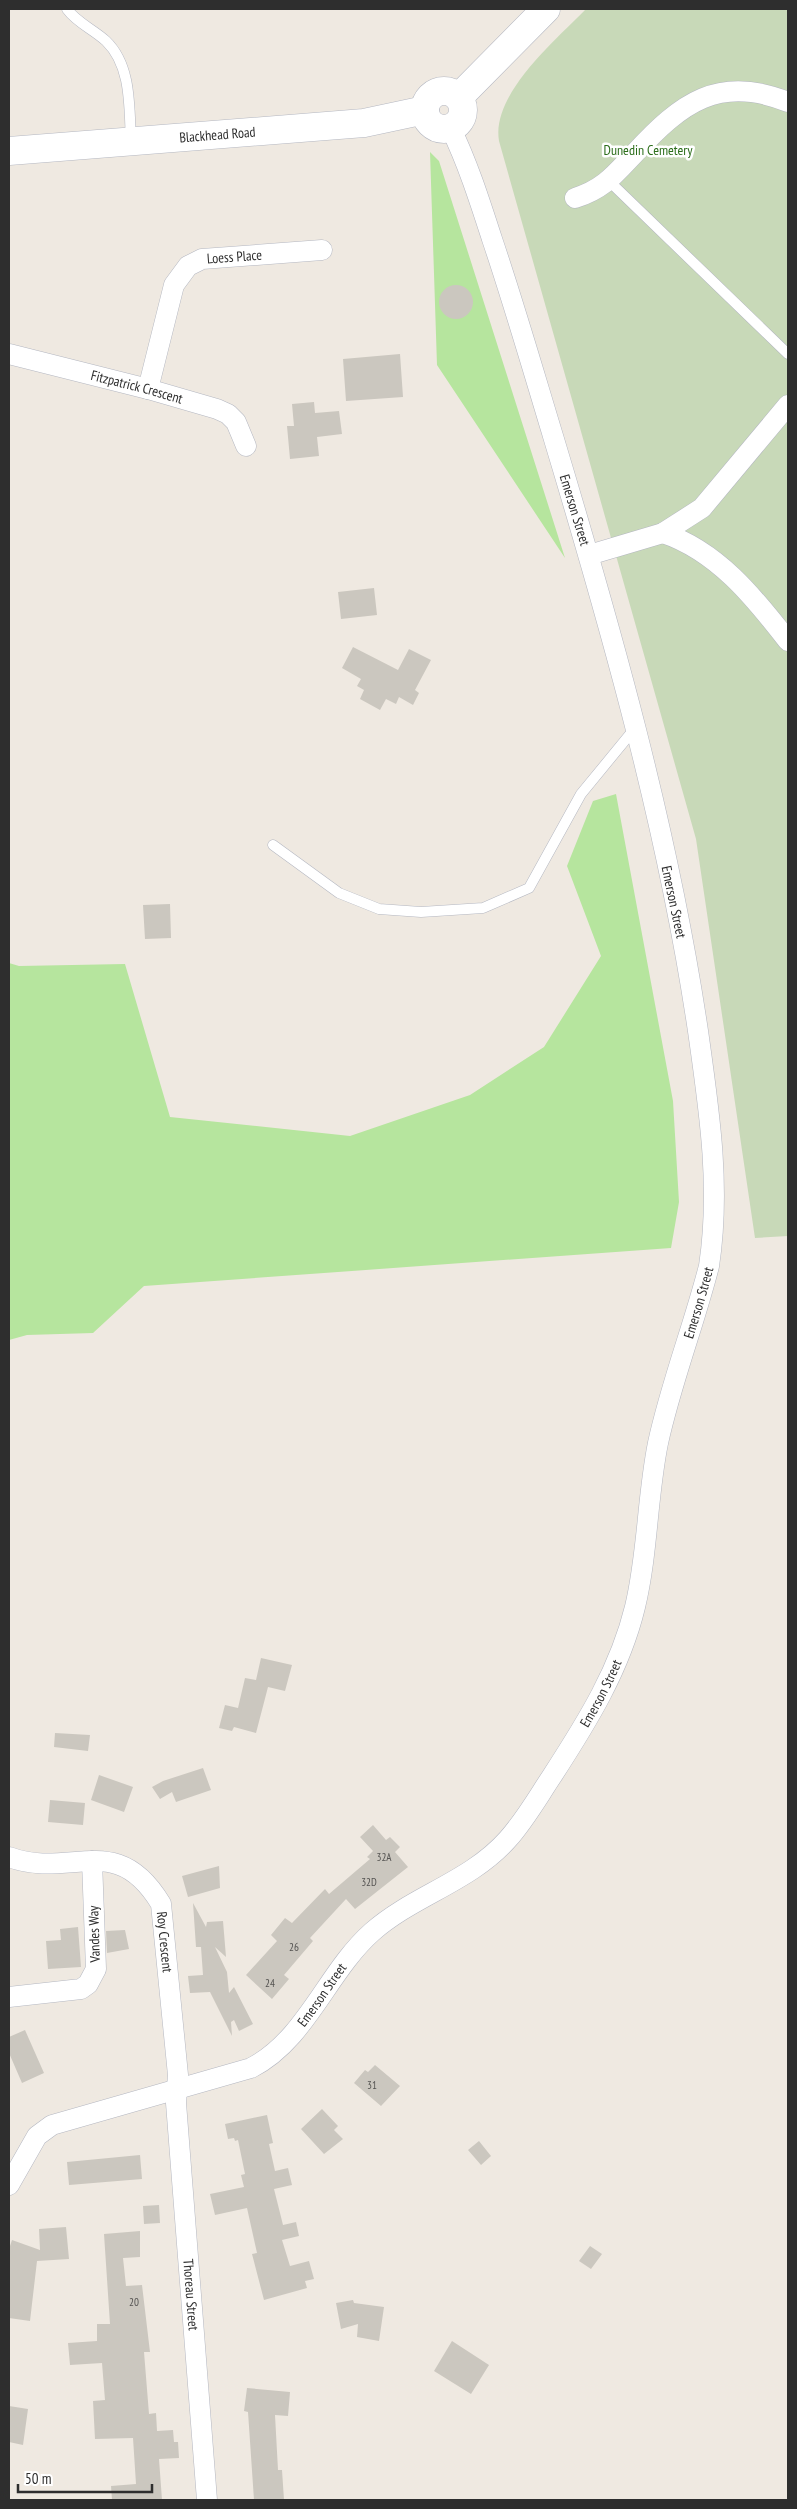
<svg xmlns="http://www.w3.org/2000/svg" width="797" height="2509" font-family="'PT Sans Narrow',sans-serif">
  <style>
    .green { fill: #b6e59e }
    .cemetery { fill: #c8d9b8 }
    .building { fill: #cbc7bf }
    .lines { fill: none; stroke-linecap: round; stroke-linejoin: round }
    .service-casing { stroke: #b4b7c1; stroke-width: 11 }
    .minor-casing { stroke: #b4b7c1; stroke-width: 21 }
    .secondary-casing { stroke: #b4b7c1; stroke-width: 29 }
    .service { stroke: #fff; stroke-width: 10 }
    .minor { stroke: #fff; stroke-width: 20 }
    .secondary { stroke: #fff; stroke-width: 28 }
    .labels { text-anchor: middle; dominant-baseline: central; stroke-width: 5; stroke-linejoin: round; paint-order: stroke }
    .number-label { font-size: 11px; fill: #555452 }
    .street-label { font-size: 14px; fill: #2e2e2e; stroke: #fff }
    .park-label { font-size: 14px; fill: #2c6e1b; stroke: #fff }
  </style>
  <rect width="100%" height="100%" fill="#efe9e1"/>
  <path class="green" d="M430,152L439,161L565,558L437,365Z
    M616,794L673,1101L679,1202L671,1248L144,1286L93,1333L27,1335L9,1340V963L19,966L125,964L170,1117L350,1136L470,1095L544,1047L601,956L567,866L593,801Z"/>
  <path class="cemetery" d="M586,9H788V1236L755,1238L696,839L499,141C491,94 556,40 586,9Z"/>
  <path class="building" d="M439 302a17 17 0 1 1 34 0a17 17 0 1 1-34 0Z
    M400,354L403,397L346,401L343,359Z
    M314,402L315,413L339,411L342,434L317,437L319,456L290,459L287,426H294L292,404Z
    M374,588L377,615L341,619L338,592Z
    M353,647L398,670L409,649L431,660L415,690L419,693L413,705L399,697L396,704L386,699L380,710L360,699L364,690L357,686L361,679L342,668Z
    M170,904L171,938L145,939L143,905Z
    M261,1658L292,1665L285,1691L268,1687L256,1733L234,1727L232,1731L219,1728L225,1705L238,1708L245,1678L256,1680Z
    M55,1733L90,1735L88,1751L54,1747Z
    M203,1768L211,1790L176,1802L172,1792L160,1799L152,1787L163,1781Z
    M99,1775L133,1787L124,1812L91,1800Z
    M50,1800L85,1803L83,1825L48,1822Z
    M373,1825L386,1840L390,1837L400,1847L395,1852L408,1867L355,1909L346,1899L310,1938L313,1941L284,1975L289,1979L272,1999L246,1975L277,1941L271,1935L285,1918L292,1923L325,1889L329,1894L370,1859L367,1857L373,1851L360,1837Z
    M219,1866L220,1888L188,1897L182,1876Z
    M193,1903L206,1927L207,1922L223,1921L226,1957L215,1947L227,1972L229,1993L234,1987L253,2024L239,2031L234,2020L231,2022L232,2036L210,1992L190,1993L188,1976L203,1975L201,1947H196Z
    M78,1927L81,1967L48,1969L46,1941L61,1940L60,1929Z
    M125,1930L129,1949L107,1953L106,1931Z
    M25,2030L44,2073L22,2083L9,2053V2037Z
    M375,2065L400,2086L381,2106L354,2083L365,2070L368,2072Z
    M322,2109L338,2126L334,2130L343,2139L324,2154L301,2129Z
    M267,2115L273,2143L269,2144L275,2171L288,2168L292,2185L274,2189L283,2225L296,2222L299,2236L282,2240L290,2266L309,2261L314,2279L305,2281L307,2288L264,2300L252,2254L257,2253L247,2208L215,2215L210,2194L244,2187L241,2175L245,2174L238,2140L235,2141L234,2138L228,2139L225,2124Z
    M479,2141L491,2156L481,2165L468,2150Z
    M140,2155L142,2179L69,2185L67,2162Z
    M159,2205L160,2223L144,2224L143,2206Z
    M66,2227L69,2259L37,2261L30,2321L9,2318V2249L12,2240L40,2250L39,2229Z
    M140,2231V2257L123,2258L126,2286L142,2285L150,2352H144L149,2414L156,2413L157,2431L173,2430L174,2442H178L179,2458L159,2459L162,2500H112L111,2486L136,2484L133,2438L95,2439L93,2401L105,2400L102,2363L70,2365L68,2343L97,2341V2324H110L104,2234Z
    M590,2246L602,2254L591,2269L579,2261Z
    M353,2300L354,2303L384,2307L379,2341L357,2337L358,2324L341,2329L336,2303Z
    M452,2341L489,2365L471,2394L434,2371Z
    M247,2388L290,2392L288,2416L275,2415L278,2470H282L284,2500H254L248,2412L244,2411Z
    M9,2406L28,2409L23,2445L9,2442Z"/>
  <g class="lines">
    <defs>
      <path id="service" d="M67,9C77,23 93,29 106,41C132,66 129,108 131,141
        M609,181L788,354
        M273,845L339,893L379,909L421,912L483,908L529,888L581,794L636,727"/>
      <g id="minor">
        <path d="M575,198C604,189 615,174 635,153C681,103 719,74 788,102"/>
        <path id="s1" d="M9,354L148,389L217,409L228,414L236,422L246,446"/>
        <path id="s2" d="M148,389L174,285L188,266L202,259L322,250"/>
        <path d="M663,533C717,551 754,597 788,641"/>
        <path d="M589,555L663,533L702,508L788,405"/>
        <path id="s3" d="M9,1857C71,1880 116,1829 161,1904L178,2075L176,2103L207,2500"/>
        <path d="M9,1997L81,1989L88,1984L96,1969L92,1861"/>
        <path id="s4" d="M9,2185L37,2136L52,2125L251,2068C306,2040 327,1972 372,1932C414,1895 470,1882 508,1839C525,1820 538,1797 552,1776C587,1722 620,1669 635,1607C648,1553 647,1497 658,1443C671,1383 694,1325 709,1266C721,1187 709,1109 698,1031C668,829 612,632 553,436C533,370 514,304 492,239C480,202 468,164 451,129"/>
      </g>
      <g id="secondary">
        <circle cx="444" cy="110" r="19"/>
        <path d="M459,97L546,9"/>
        <path id="s5" d="M9,151L364,123L425,110"/>
      </g>
    </defs>
    <use href="#service" class="service-casing"/>
    <use href="#minor" class="minor-casing"/>
    <use href="#secondary" class="secondary-casing"/>
    <use href="#service" class="service"/>
    <use href="#minor" class="minor"/>
    <use href="#secondary" class="secondary"/>
  </g>
  <g class="labels">
    <g class="number-label">
      <text x="384" y="1857">32A</text>
      <text x="369" y="1882">32D</text>
      <text x="294" y="1947">26</text>
      <text x="270" y="1983">24</text>
      <text x="372" y="2085">31</text>
      <text x="134" y="2302">20</text>
    </g>
    <g class="street-label">
      <text stroke="none"><textPath href="#s5" startOffset="209">Blackhead Road</textPath></text>
      <text stroke="none"><textPath href="#s2" startOffset="179">Loess Place</textPath></text>
      <text stroke="none"><textPath href="#s1" startOffset="132">Fitzpatrick Crescent</textPath></text>
      <text transform="translate(575 510) rotate(73)">Emerson Street</text>
      <text transform="translate(674 902) rotate(78)">Emerson Street</text>
      <text stroke="none"><textPath href="#s4" startOffset="1209">Emerson Street</textPath></text>
      <text stroke="none"><textPath href="#s4" startOffset="804">Emerson Street</textPath></text>
      <text transform="translate(94 1934) rotate(-92)">Vandes Way</text>
      <text stroke="none"><textPath href="#s3" startOffset="208">Roy Crescent</textPath></text>
      <text stroke="none"><textPath href="#s4" startOffset="385">Emerson Street</textPath></text>
      <text stroke="none"><textPath href="#s3" startOffset="562">Thoreau Street</textPath></text>
    </g>
    <g class="park-label">
      <text x="648" y="150">Dunedin Cemetery</text>
    </g>
  </g>
  <rect width="797" height="2509" fill="none" stroke="#2e2e2e" stroke-width="20"/>
  <path d="M18 2484v8h134v-8" fill="none" stroke="#2e2e2e" stroke-width="2.5"/>
  <text x="25" y="2484" font-size="15" fill="#2e2e2e" stroke="#ffffff" stroke-width="4" paint-order="stroke">50 m</text>
</svg>
